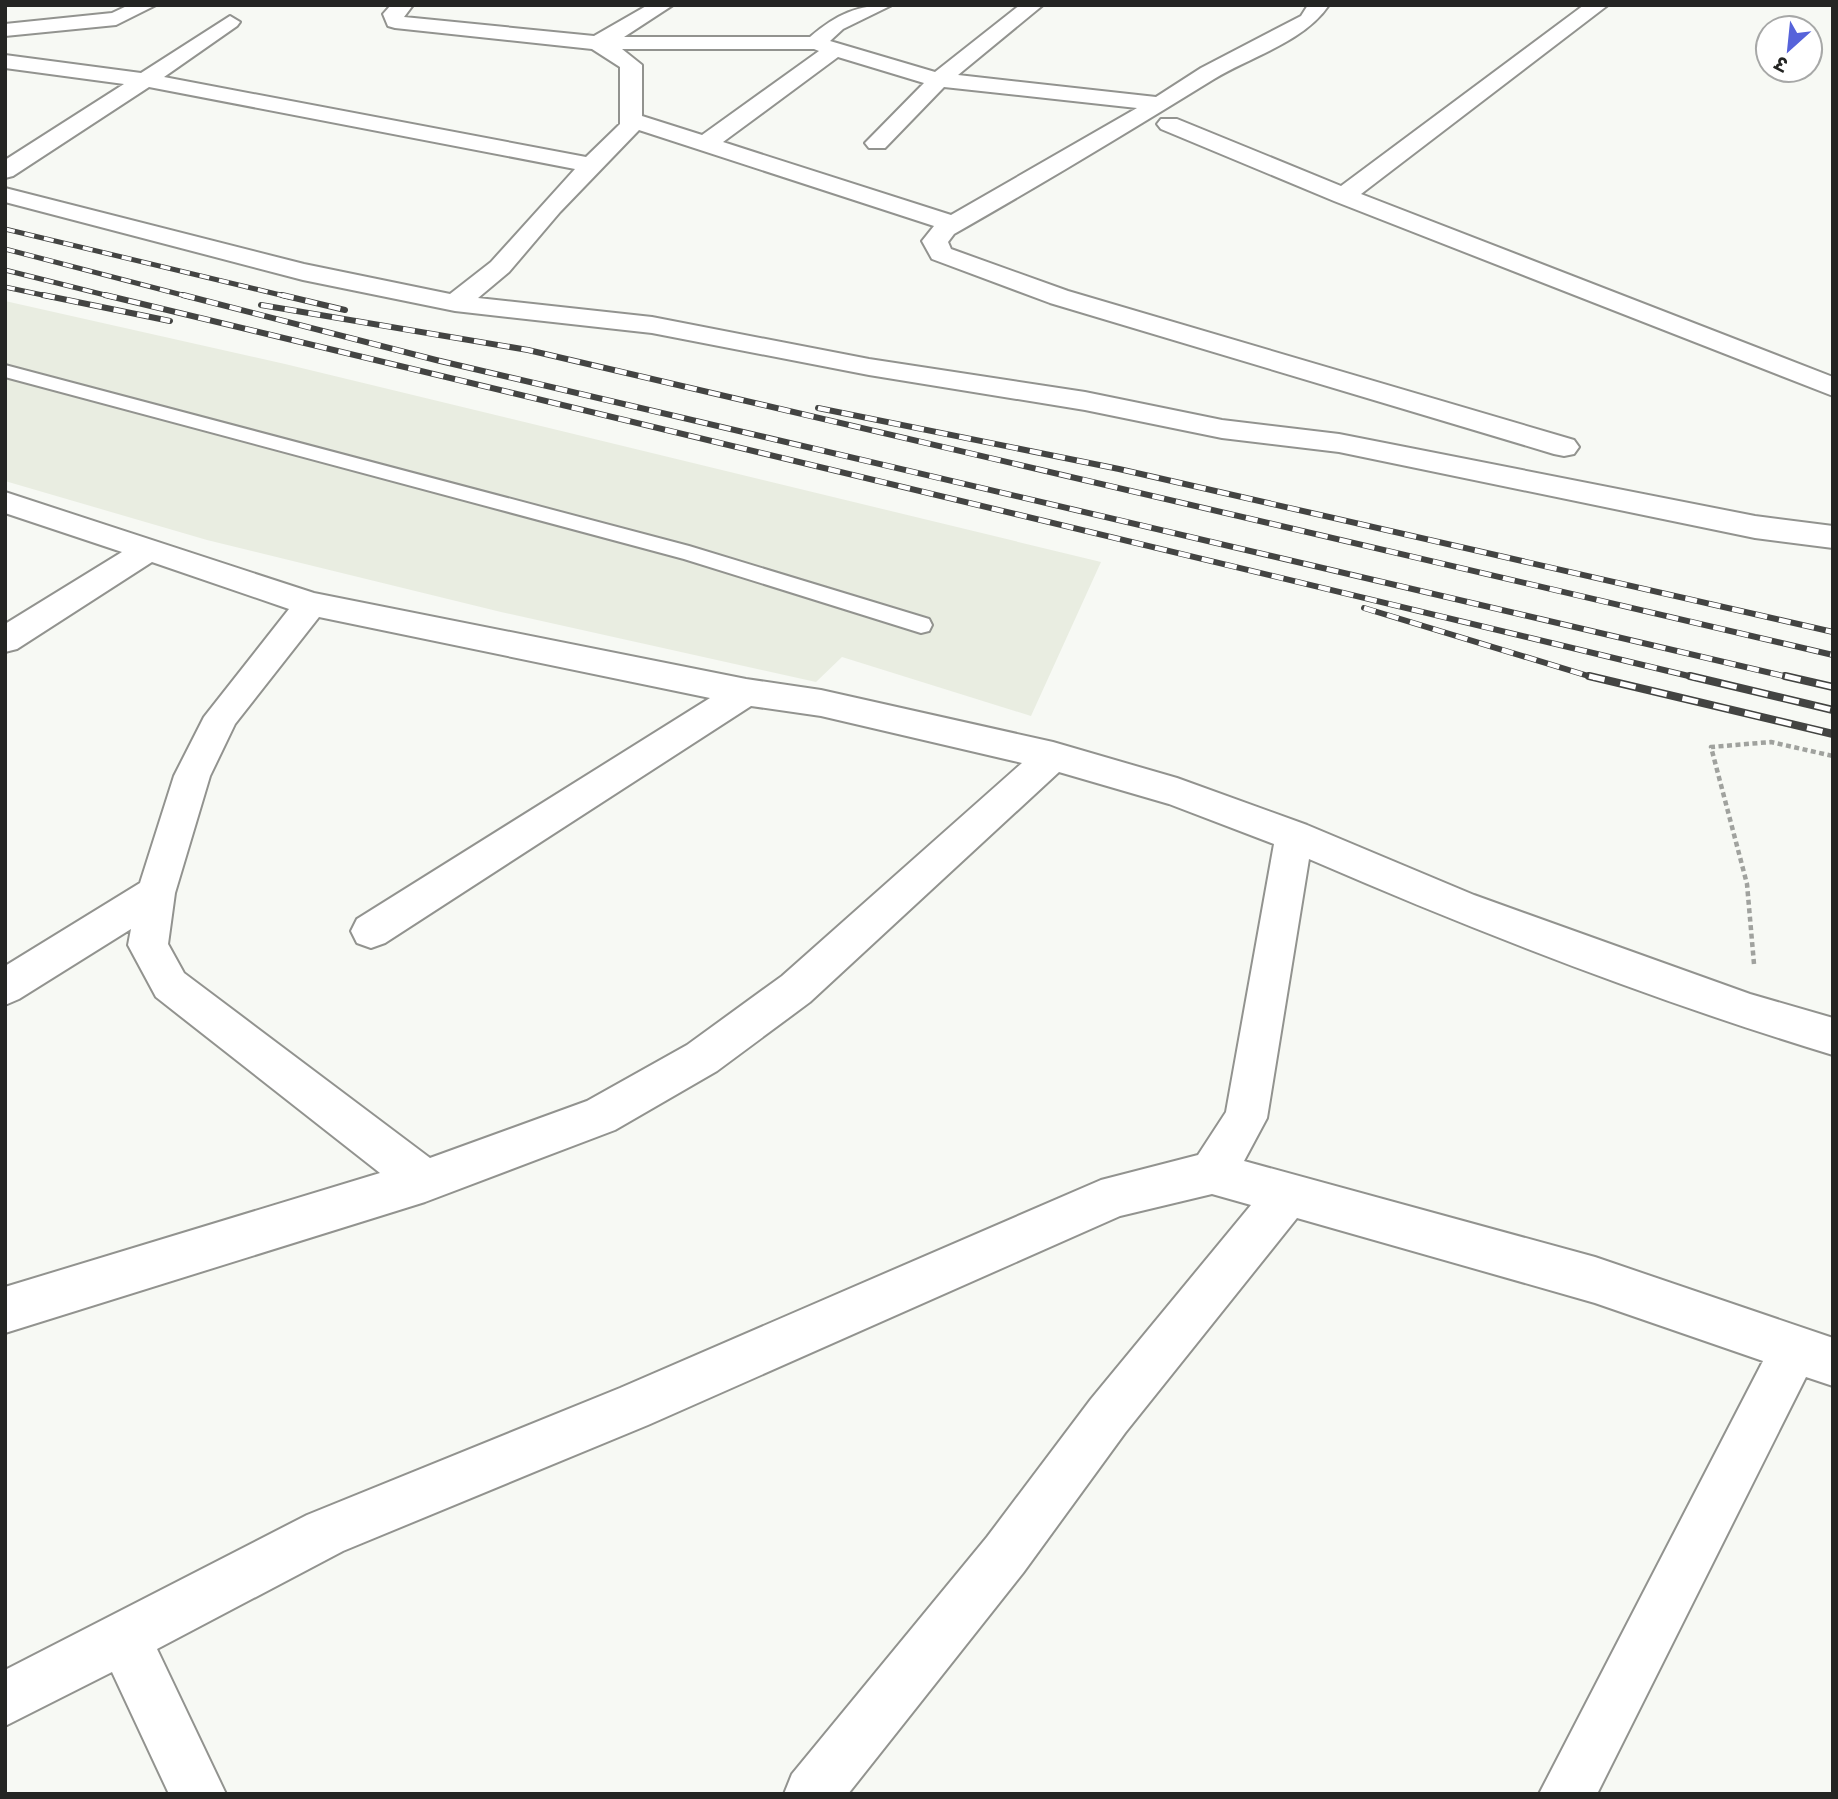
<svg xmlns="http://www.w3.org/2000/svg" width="1838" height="1799" font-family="Poppins,'Noto Sans Devanagari',sans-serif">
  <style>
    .built { fill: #e9ede1 }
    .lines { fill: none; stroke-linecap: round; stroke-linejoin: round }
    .service-casing { stroke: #92938f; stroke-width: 4 }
    .minor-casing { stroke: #92938f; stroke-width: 4 }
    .path { stroke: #a0a29e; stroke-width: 4.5; stroke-dasharray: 5 3.5; stroke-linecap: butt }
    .service { fill: #fff; fill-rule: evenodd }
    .minor { fill: #fff; fill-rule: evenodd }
    .rail-far2-casing { stroke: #434442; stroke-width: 5 }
    .rail-far1-casing { stroke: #434442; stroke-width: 6 }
    .rail-casing { stroke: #434442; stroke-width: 8 }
    .rail-far2 { stroke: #fff; stroke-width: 3.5; stroke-dasharray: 10; stroke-linecap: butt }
    .rail-far1 { stroke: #fff; stroke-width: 4.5; stroke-dasharray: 12; stroke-linecap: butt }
    .rail { stroke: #fff; stroke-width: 5; stroke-dasharray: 16; stroke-linecap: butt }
  </style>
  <rect width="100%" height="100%" fill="#f7f9f4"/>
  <path class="built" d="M5,301L285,364L1101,562L1031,716L842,657L816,682L501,612L207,540L5,481Z"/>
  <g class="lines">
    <defs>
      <path id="service" d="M5,365L689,546L929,619L932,625L929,631L921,633L684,559L5,377Z"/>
      <path id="minor" d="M129,5H156L116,25L5,36V24L112,13Z
        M391,5H413L404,17L594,36L648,5H673L624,37H810C837,14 857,5 892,5L843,29L830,41L935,72L1020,5H1043L958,75L1156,97L1201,68L1301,16L1308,5H1329C1304,42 1252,56 1214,79C1128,132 1042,184 954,234L948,242L951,249L1068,291L1574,440L1579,447L1574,454L1564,456L1554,454L1050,303L932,259L922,241L934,226L639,130L560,212L509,272L478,298L652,317L869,359L1085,392L1222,420L1339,434L1755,516L1833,526V548L1755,538L1339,452L1222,438L1085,410L869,375L652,333L455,311L303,280L5,202V188L304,264L450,294L491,262L575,169L149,87L13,176L5,178V160L124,84L5,68V55L141,73L230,16L240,22L237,26L164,77L586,157L620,124V67L592,49L395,28L388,26L383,14ZM622,49H814L819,51L702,135L642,116V65ZM838,57L924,83L865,143L869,148H885L944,87L1137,108L951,215L723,142Z
        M1584,5H1608L1361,194L1833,377V396L1334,201L1161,129L1157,124L1161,119H1177L1341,186Z
        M5,492L314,593L746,679L821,690L1053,742L1177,778L1307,825L1474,895L1750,994L1833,1018V1055C1655,1001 1480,933 1309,859L1267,1118L1244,1161L1595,1257L1833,1338V1386L1806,1377L1597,1794H1539L1763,1361L1595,1303L1297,1218L1125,1433L1023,1573L848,1794H784L792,1774L987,1537L1091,1399L1251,1205L1212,1194L1120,1216L648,1425L343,1551L157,1649L226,1794H169L112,1672L5,1726V1670L307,1515L620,1388L1101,1180L1198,1155L1226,1112L1274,844L1169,804L1059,772L810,1002L717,1071L615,1130L425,1202L5,1333V1287L380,1173L156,997L128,945L131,929L19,999L5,1005V966L140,883L174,776L204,717L289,609L152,562L17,649L5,652V624L122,552L5,513ZM319,617L710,698L357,919L351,931L357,943L371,948L385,943L751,706L821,716L1022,763L782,976L687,1045L587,1101L430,1158L184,973L168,944L175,893L210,776L235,724Z"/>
    </defs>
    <use href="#service" class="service-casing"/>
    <use href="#minor" class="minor-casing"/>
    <path class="path" d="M1754,964L1747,884L1711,747L1771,742L1833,756"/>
    <use href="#service" class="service"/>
    <use href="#minor" class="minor"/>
    <defs>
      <path id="rail-far2" d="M5,229L289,297
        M5,249L190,297
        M5,270L113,297
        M5,287L52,297"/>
      <path id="rail-far1" d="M43,295L170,321
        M105,295L1697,678
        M183,295L436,360L1792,678
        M282,295L345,310
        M261,305L528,350L1833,655
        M818,408L1119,469L1833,632
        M1364,608L1595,678"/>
      <path id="rail" d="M1589,676L1833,734
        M1690,676L1833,710
        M1785,676L1833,687"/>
    </defs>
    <use href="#rail-far2" class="rail-far2-casing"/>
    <use href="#rail-far1" class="rail-far1-casing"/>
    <use href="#rail" class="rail-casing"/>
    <use href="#rail-far2" class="rail-far2"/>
    <use href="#rail-far1" class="rail-far1"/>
    <use href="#rail" class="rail"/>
  </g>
  <rect width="1838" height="1799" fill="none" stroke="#242523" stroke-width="14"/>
  <g transform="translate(1789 49) rotate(207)"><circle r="33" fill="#ffffff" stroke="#a7a8a7" stroke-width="2"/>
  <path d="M0-5L12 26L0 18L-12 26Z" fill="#5663da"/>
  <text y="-10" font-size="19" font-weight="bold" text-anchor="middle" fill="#242523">उ</text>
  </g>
</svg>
